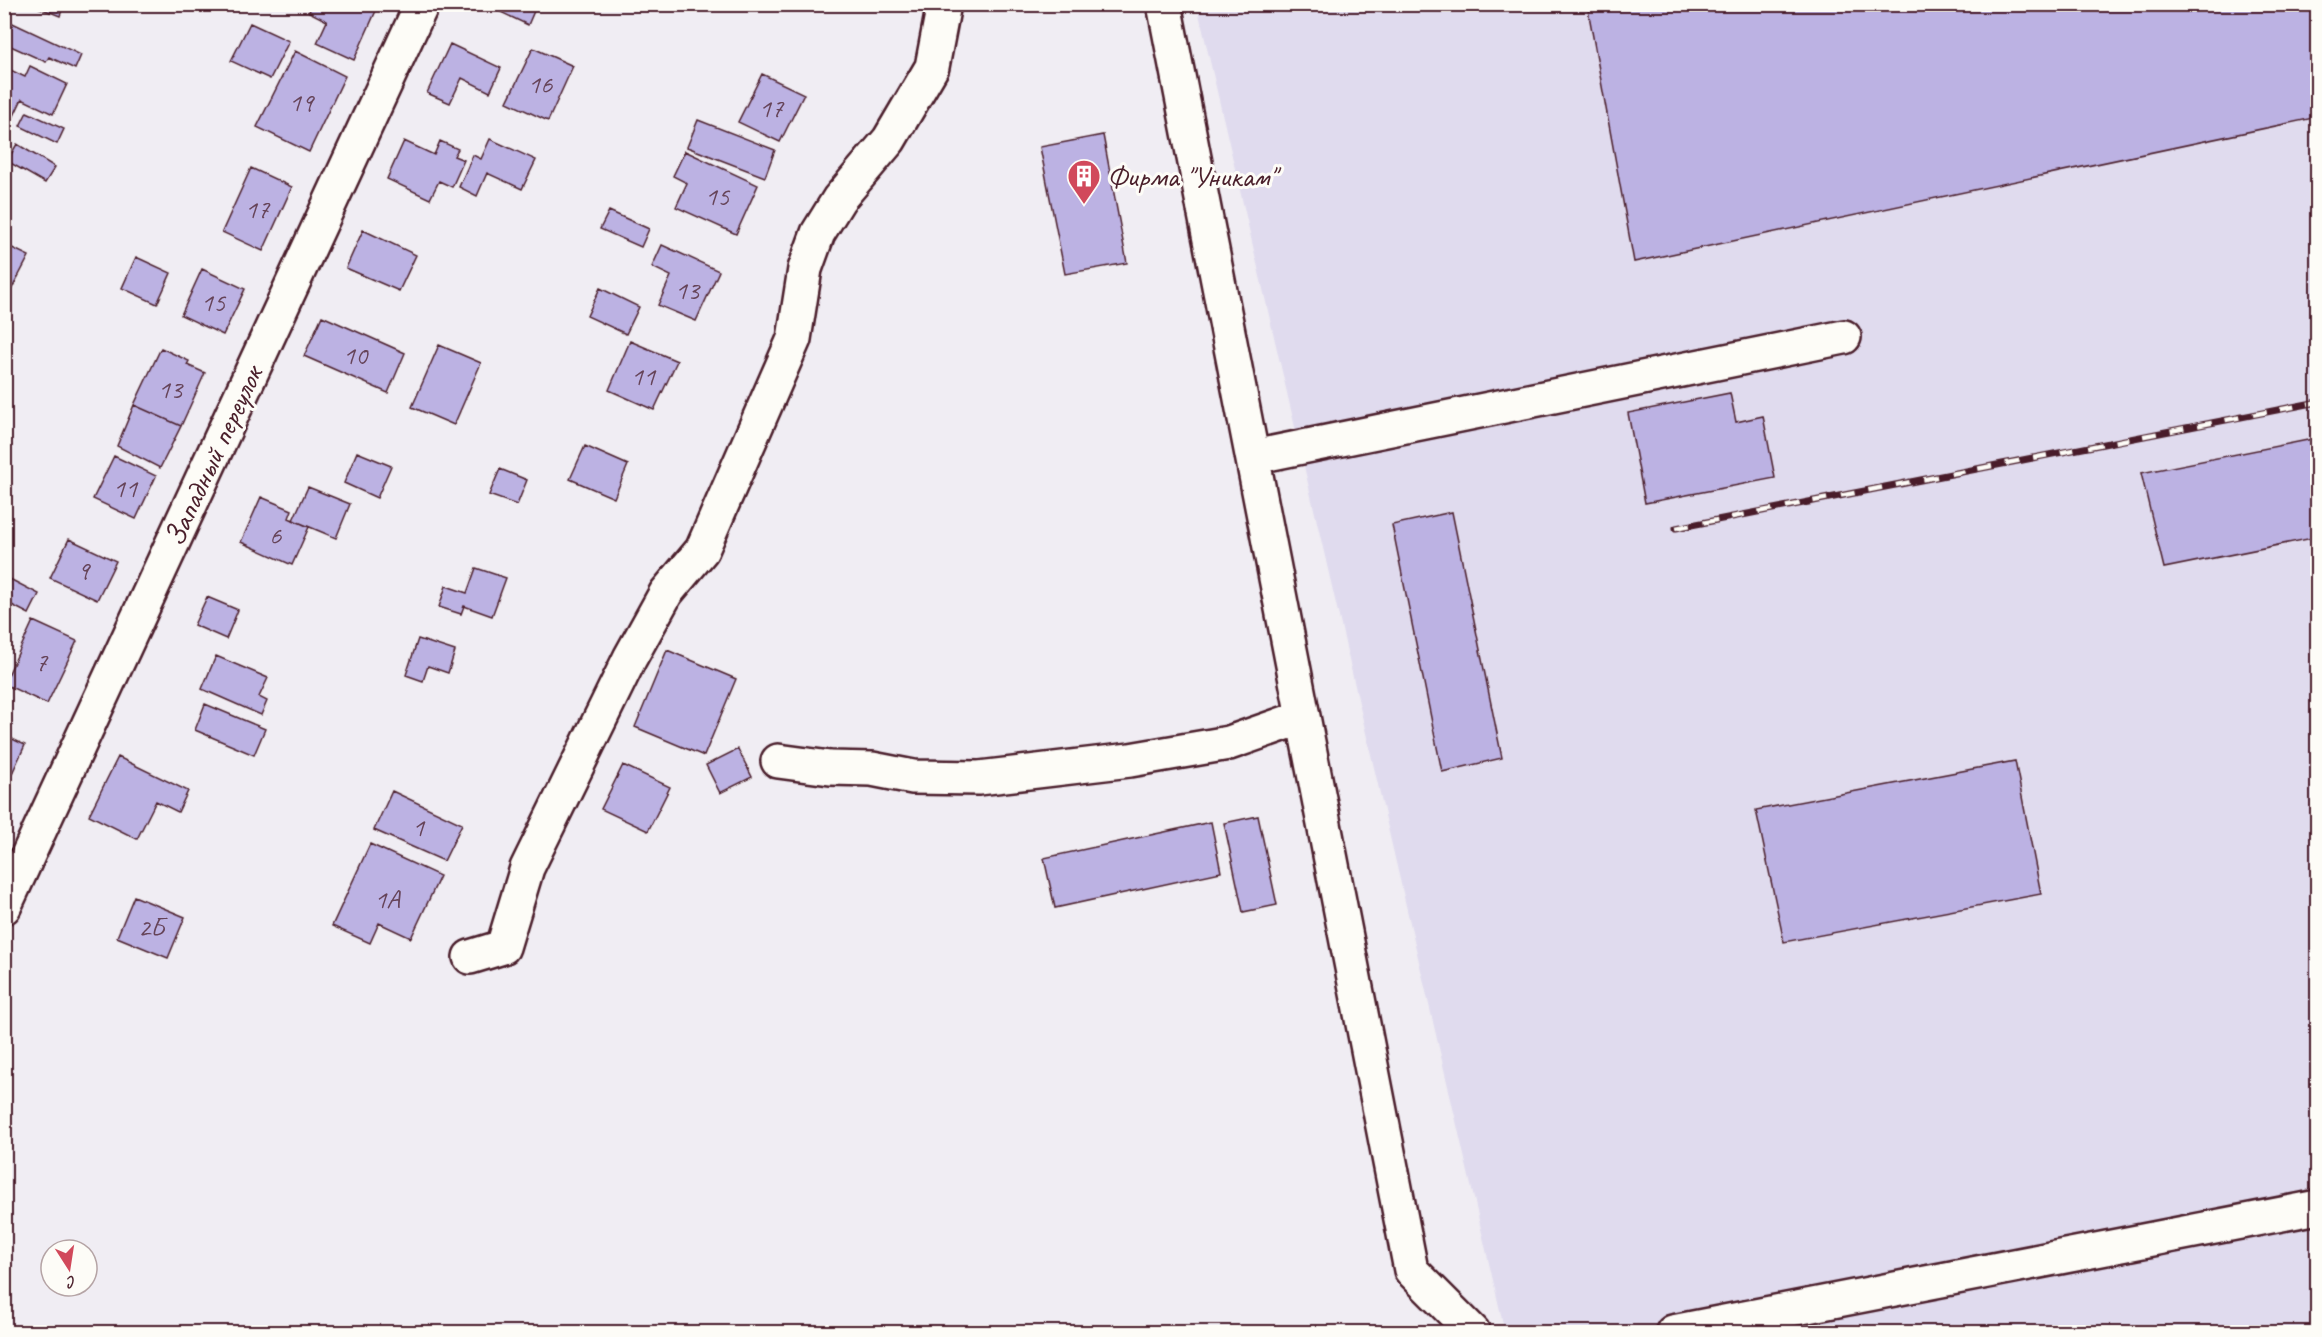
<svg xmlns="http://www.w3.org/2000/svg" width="2322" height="1337" font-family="Caveat,sans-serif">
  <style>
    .built { fill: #e0dbee }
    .building { fill: #bcb2e3; stroke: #4a1f2b; stroke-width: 1.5 }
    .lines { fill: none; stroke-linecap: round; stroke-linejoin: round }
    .minor-casing { stroke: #4a1f2b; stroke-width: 38 }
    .minor { stroke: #fdfcf7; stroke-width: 33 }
    .rail-casing { stroke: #4a1f2b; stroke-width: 7 }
    .rail { stroke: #fdfcf7; stroke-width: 4.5; stroke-dasharray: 14; stroke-linecap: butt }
    .labels { text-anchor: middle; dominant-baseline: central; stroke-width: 6; stroke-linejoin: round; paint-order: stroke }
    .number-label { font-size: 27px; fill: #664459 }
    .poi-label { font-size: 30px; fill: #4a1f2b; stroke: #fdfcf7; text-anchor: start }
    .street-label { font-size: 30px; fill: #4a1f2b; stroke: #fdfcf7 }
  </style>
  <rect width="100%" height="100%" fill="#f0edf3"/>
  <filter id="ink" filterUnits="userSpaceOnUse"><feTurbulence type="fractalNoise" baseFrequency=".0167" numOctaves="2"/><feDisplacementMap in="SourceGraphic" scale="12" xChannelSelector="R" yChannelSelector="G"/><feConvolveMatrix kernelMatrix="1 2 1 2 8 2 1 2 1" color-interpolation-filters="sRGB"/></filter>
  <g filter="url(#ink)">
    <path class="built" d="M1197,5H2317V1332H1505Z"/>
    <path class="building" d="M30,4H64L60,16Z
      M78,4H99L96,11Z
      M312,4H379L354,60L317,43L327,21L309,12Z
      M484,4H537L528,25Z
      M1587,4H2318V117L1634,262Z
      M4,19L81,55L75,69L49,57L46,62L4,43Z
      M250,23L289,41L270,79L231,61Z
      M450,44L501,68L490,92L462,78L450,103L427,93Z
      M533,48L573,66L548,121L507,102Z
      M295,51L345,76L309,152L257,127Z
      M30,66L67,84L53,114L22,99L11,122L4,119V67L25,77Z
      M762,74L804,94L780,142L738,122Z
      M27,112L64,129L57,144L20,126Z
      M698,120L775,150L765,177L687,147Z
      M1103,135L1127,263L1065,274L1040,147Z
      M490,139L536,160L522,189L487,173L477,196L459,187L473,155L481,159Z
      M404,141L434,155L440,141L458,149L454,156L464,160L452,187L439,181L430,199L387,179Z
      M17,144L55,167L45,183L7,161Z
      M685,151L758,185L736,234L676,207L687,183L673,176Z
      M251,168L292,187L263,251L222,232Z
      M609,211L649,229L641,247L600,229Z
      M363,230L416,255L399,291L346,268Z
      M4,244L29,256L8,296L4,295Z
      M662,245L719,271L696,321L658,305L671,276L652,267Z
      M136,257L171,273L157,304L122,288Z
      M202,269L245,289L223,335L181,315Z
      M600,288L639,307L626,334L587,316Z
      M322,316L405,353L388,393L304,356Z
      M630,341L677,361L654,410L609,390Z
      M439,345L481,363L454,425L412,407Z
      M161,348L189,361L187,365L205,373L181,426L134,405Z
      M1730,393L1736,422L1763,416L1775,478L1645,503L1628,413Z
      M134,405L181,426L160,468L117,446Z
      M2318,438V537L2164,568L2141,473Z
      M585,446L628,465L614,498L570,479Z
      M357,452L391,466L377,498L344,483Z
      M114,456L156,476L136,519L93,499Z
      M500,469L527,480L517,505L489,495Z
      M308,487L350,504L336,538L293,520Z
      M261,497L292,510L289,518L309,527L292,565L241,542Z
      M1452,512L1502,758L1442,772L1392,525Z
      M69,539L116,561L97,600L50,578Z
      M476,568L506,578L492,616L464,606L461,614L439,607L446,586L467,593Z
      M4,576L39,594L29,614L4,601Z
      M207,597L238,610L226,639L194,625Z
      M33,621L77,641L47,704L4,684Z
      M418,639L455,651L448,673L428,666L423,681L406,675Z
      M667,650L736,679L704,756L635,727Z
      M216,656L268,678L259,697L267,701L261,715L202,689Z
      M205,704L265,729L254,755L195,730Z
      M4,735L25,745L4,791Z
      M738,749L752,777L720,793L706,765Z
      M118,757L188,791L178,812L156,801L137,839L89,815Z
      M2015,761L2041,894L1784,942L1756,810Z
      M623,765L670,787L648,831L601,809Z
      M392,791L462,824L444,861L374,830Z
      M1258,816L1277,905L1243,912L1224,823Z
      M1211,822L1221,872L1055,908L1044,858Z
      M370,844L440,876L411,938L379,923L370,943L332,926Z
      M134,896L185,917L168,958L117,937Z"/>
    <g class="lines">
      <defs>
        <path id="minor" d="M1164,4L1411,1270L1473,1332
          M1253,457L1844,337
          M778,761L830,768L872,769L913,777L979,778L1130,760L1229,743L1303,717
          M4,907L422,4
          M470,957L503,947L527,868L630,658L666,593L702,550L794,339L805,269L818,233L839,199L889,140L932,67L944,4
          M1673,1332L2318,1207"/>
      </defs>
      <use href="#minor" class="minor-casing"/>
      <use href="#minor" class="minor"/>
      <defs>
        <path id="rail" d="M1676,528L2318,402"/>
      </defs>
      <use href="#rail" class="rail-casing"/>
      <use href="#rail" class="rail"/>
    </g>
  </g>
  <defs>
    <symbol id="building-pin" viewBox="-11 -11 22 30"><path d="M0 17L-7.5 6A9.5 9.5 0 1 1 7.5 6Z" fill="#d1495b" stroke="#fdfcf7"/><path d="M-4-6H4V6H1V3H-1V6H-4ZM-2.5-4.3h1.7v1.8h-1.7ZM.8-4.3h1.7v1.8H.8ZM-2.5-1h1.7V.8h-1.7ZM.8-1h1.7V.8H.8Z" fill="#fff"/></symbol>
  </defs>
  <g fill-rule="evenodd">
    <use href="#building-pin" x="1065" y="157" width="38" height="52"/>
  </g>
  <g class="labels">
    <g class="number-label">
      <text x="540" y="84">16</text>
      <text x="301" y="102">19</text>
      <text x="771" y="108">17</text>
      <text x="717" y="196">15</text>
      <text x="257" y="209">17</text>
      <text x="687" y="290">13</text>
      <text x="213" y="302">15</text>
      <text x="355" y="355">10</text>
      <text x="643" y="376">11</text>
      <text x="170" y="389">13</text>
      <text x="125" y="488">11</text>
      <text x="275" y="535">6</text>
      <text x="83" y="570">9</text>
      <text x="41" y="662">7</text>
      <text x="418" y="827">1</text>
      <text x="387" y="899">1А</text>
      <text x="151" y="927">2Б</text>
    </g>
    <g class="poi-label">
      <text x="1107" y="176">Фирма "Уникам"</text>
    </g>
    <g class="street-label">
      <text transform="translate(213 456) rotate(-65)">Западный переулок</text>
    </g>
  </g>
  <rect width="2322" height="1337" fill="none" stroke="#fdfcf7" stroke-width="24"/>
  <rect x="12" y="12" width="2298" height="1313" fill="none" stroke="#4a1f2b" stroke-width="2" filter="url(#ink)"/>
  <g transform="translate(69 1268) rotate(168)"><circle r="28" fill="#fdfcf7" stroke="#b5a4a5" stroke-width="1.5"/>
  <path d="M0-4.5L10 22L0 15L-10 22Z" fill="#d1495b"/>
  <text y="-9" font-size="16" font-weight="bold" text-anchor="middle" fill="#4a1f2b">С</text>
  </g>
</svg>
